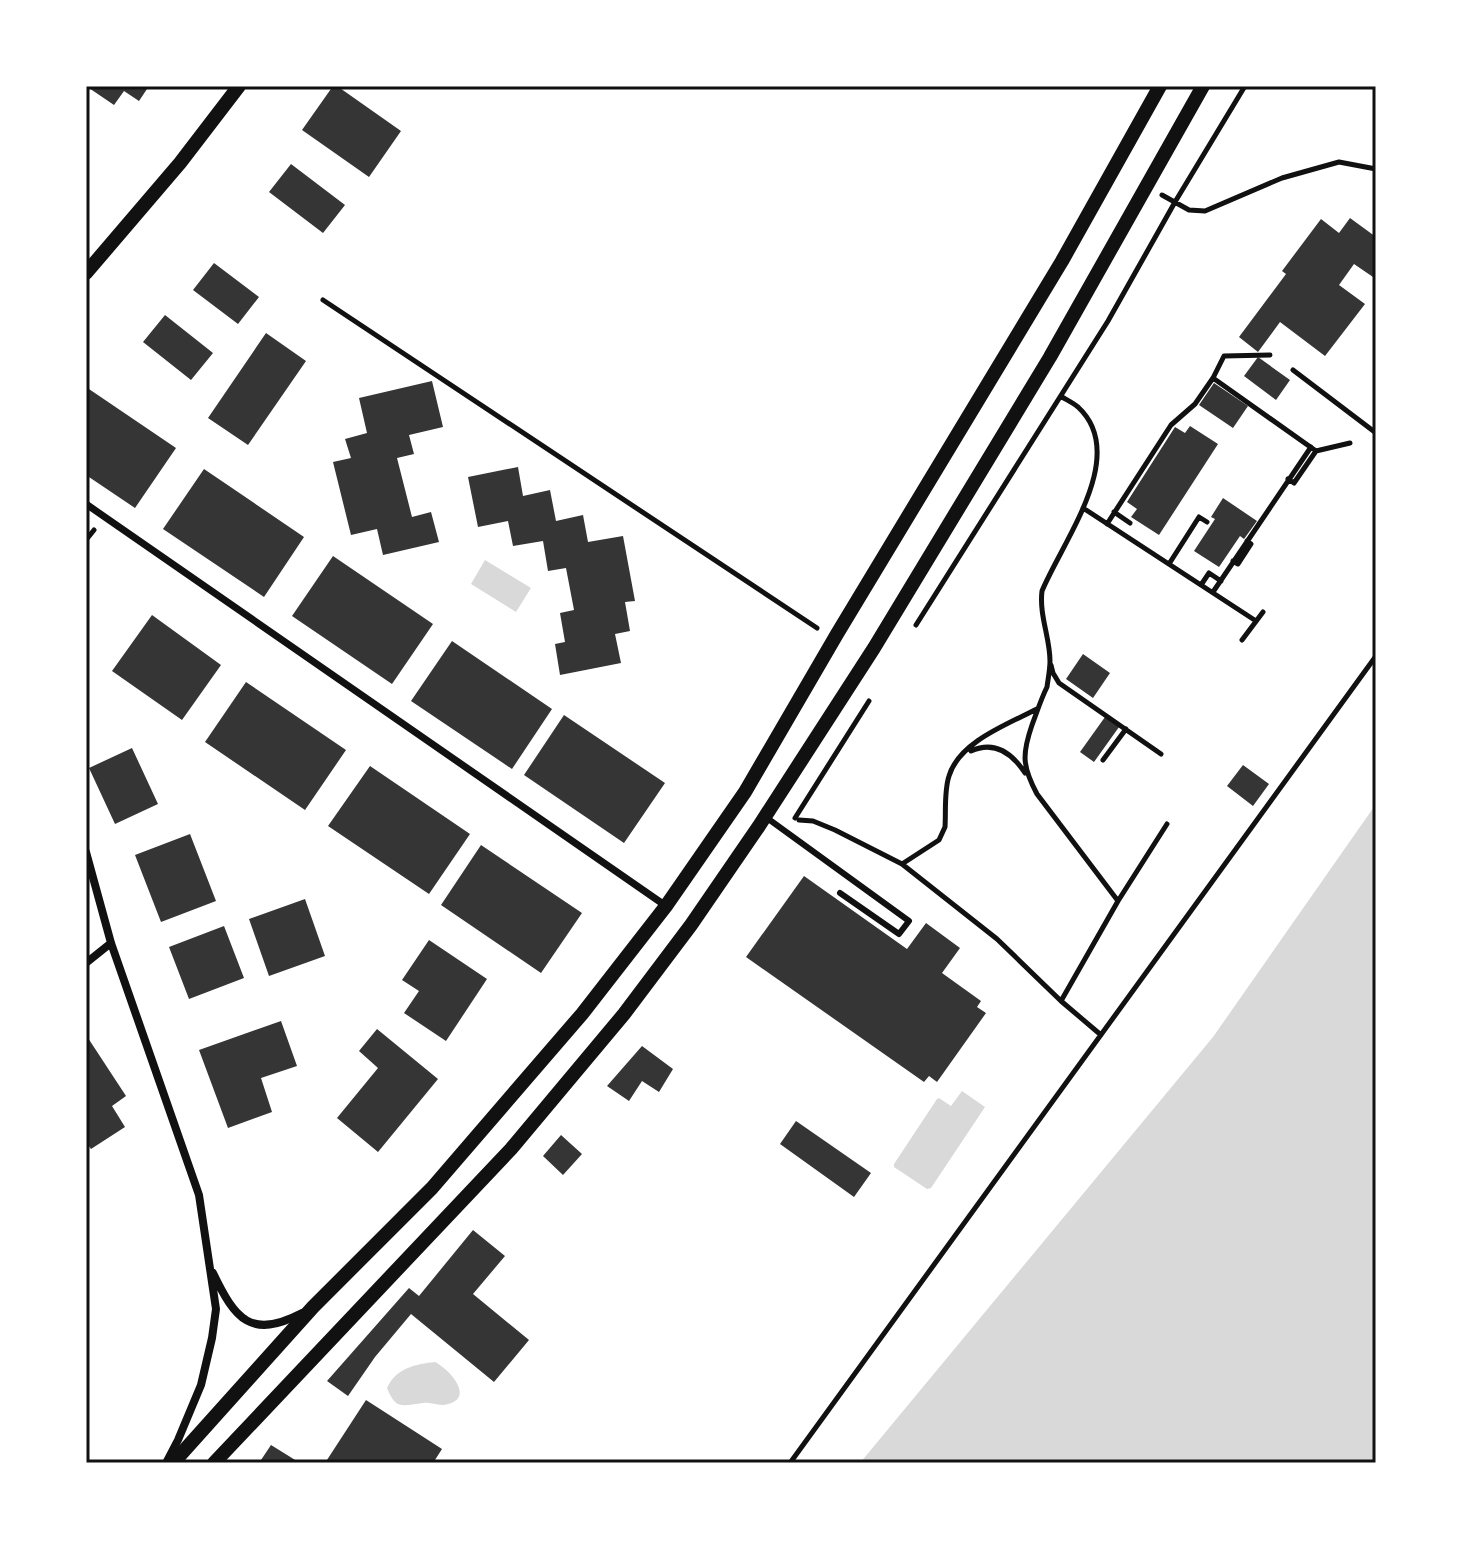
<svg xmlns="http://www.w3.org/2000/svg" width="1462" height="1549" font-family="Ubuntu,sans-serif">
  <style>
    .water { fill: #d9d9d9 }
    .building { fill: #353535 }
    .lines { fill: none; stroke-linecap: round; stroke-linejoin: round }
    .path { stroke: #111; stroke-width: 5 }
    .service { stroke: #111; stroke-width: 6 }
    .pedestrian { stroke: #111; stroke-width: 7 }
    .minor { stroke: #111; stroke-width: 8 }
    .tertiary { stroke: #111; stroke-width: 14 }
    .neatline { fill: none; stroke: #111; stroke-width: 3 }
  </style>
  <rect width="100%" height="100%" fill="#fff"/>
  <path class="water" d="M485,560L531,588L516,612L471,584Z
    M1376,804V1463H860L1213,1037Z
    M962,1091L985,1107L931,1188L927,1189L894,1167V1164L937,1099L939,1098L951,1106Z
    M435,1362C449,1369 475,1397 448,1404C440,1407 431,1402 423,1403C403,1405 396,1411 387,1388C396,1368 416,1364 435,1362Z"/>
  <path class="building" d="M86,86H149L139,101L124,91L114,105Z
    M333,86H337L401,131L369,177L302,130Z
    M291,164L345,205L323,233L269,192Z
    M1350,218L1376,237V272L1373,277L1354,264L1339,285L1365,304L1325,356L1280,322L1258,352L1239,337L1286,274L1282,271L1321,219L1339,233Z
    M214,263L259,297L238,324L193,290Z
    M165,315L213,353L191,380L143,342Z
    M266,333L306,361L248,445L208,418Z
    M1258,357L1290,380L1276,400L1244,376Z
    M432,381L443,427L409,435L414,454L397,458L412,517L431,512L439,542L383,555L377,529L351,535L333,462L351,458L345,439L367,433L359,398Z
    M1214,383L1248,406L1233,428L1199,405Z
    M86,387L176,448L135,508L86,475Z
    M1190,426L1218,444L1159,535L1131,517L1137,509L1127,502L1175,427L1185,433Z
    M518,467L523,496L550,490L556,521L583,515L588,542L623,536L635,601L625,602L630,631L615,634L621,663L560,675L555,644L565,642L560,613L574,610L566,568L548,571L543,541L513,546L508,521L478,527L468,477Z
    M204,469L304,537L264,597L163,529Z
    M1223,498L1257,521L1244,539L1240,536L1219,567L1194,551L1215,519L1211,517Z
    M333,556L433,624L392,684L292,616Z
    M152,615L221,665L182,720L112,671Z
    M452,641L552,709L512,769L411,701Z
    M1083,654L1110,673L1093,698L1066,679Z
    M246,682L346,750L305,810L205,742Z
    M564,715L665,783L624,843L524,775Z
    M1105,717L1119,727L1094,762L1080,752Z
    M132,748L158,804L115,824L89,768Z
    M1243,765L1269,784L1253,806L1227,786Z
    M370,766L470,834L429,894L328,826Z
    M190,834L216,901L161,922L135,855Z
    M481,845L582,913L541,973L441,905Z
    M804,876L907,949L926,923L960,948L942,973L981,1001L977,1007L986,1013L937,1082L929,1076L924,1082L746,957Z
    M305,899L325,956L269,976L249,919Z
    M224,926L244,978L189,999L169,947Z
    M429,940L487,979L446,1041L404,1013L419,991L402,980Z
    M281,1021L297,1066L261,1078L272,1112L228,1128L199,1050Z
    M377,1029L438,1079L378,1152L337,1118L378,1068L359,1051Z
    M88,1038L126,1096L112,1106L125,1127L91,1149L86,1142V1039Z
    M642,1046L673,1069L659,1092L642,1081L629,1101L607,1086Z
    M796,1121L871,1173L854,1197L780,1144Z
    M561,1135L582,1154L563,1175L543,1156Z
    M473,1230L505,1256L473,1294L529,1340L494,1382L411,1314L375,1357L348,1396L327,1381L409,1288L419,1296Z
    M366,1400L442,1449L433,1463H325Z
    M271,1445L300,1463H259Z"/>
  <g class="lines">
    <path class="path" d="M1162,195L1189,210L1205,211L1282,178L1339,162L1376,169
      M323,300L817,628
      M1293,370L1376,433
      M1213,378L1316,451L1294,483L1288,479
      M1062,397C1067,400 1073,403 1078,407C1130,455 1062,542 1042,591C1039,615 1050,638 1050,661C1050,670 1048,679 1047,687C1041,699 1037,712 1032,725C1022,754 1022,766 1037,794L1118,901
      M1316,451L1350,443
      M1083,508L1256,621
      M1114,512L1130,523
      M1107,524L1171,425L1195,404L1213,378L1224,356L1270,355
      M86,540L94,530
      M1233,561L1238,564L1251,544L1247,541
      M1169,564L1199,517L1207,522
      M1201,585L1209,573L1221,581
      M1213,592L1311,447
      M916,625L1108,321L1175,202L1245,86
      M1242,640L1263,612
      M1051,665L1053,673L1059,683L1161,754
      M971,751C995,740 1012,753 1025,773
      M1103,760L1126,729
      M795,818L869,701
      M799,820L813,821L835,830L902,864L997,939L1061,1001L1101,1035
      M902,864L939,840L945,827C946,811 944,791 949,776C959,742 1008,724 1037,709
      M1061,1001L1118,901L1167,824
      M790,1463L1376,656"/>
    <path class="service" d="M767,818L909,921L899,934L840,893"/>
    <path class="pedestrian" d="M86,504L666,906"/>
    <path class="minor" d="M86,852L111,943L199,1195L216,1309L212,1338L201,1385L178,1440L166,1463
      M86,963L111,943
      M213,1273C235,1319 251,1340 302,1313"/>
    <path class="tertiary" d="M86,273L180,163L239,86
      M173,1463L313,1307L432,1188L582,1014L666,906L745,792L837,634L1062,261L1160,86
      M214,1463L511,1149L624,1014L691,925L759,826L874,648L1050,357L1203,86"/>
  </g>
  <rect width="1462" height="1549" fill="none" stroke="#ffffff" stroke-width="176"/>
  <rect x="88" y="88" width="1286" height="1373" class="neatline"/>
</svg>
